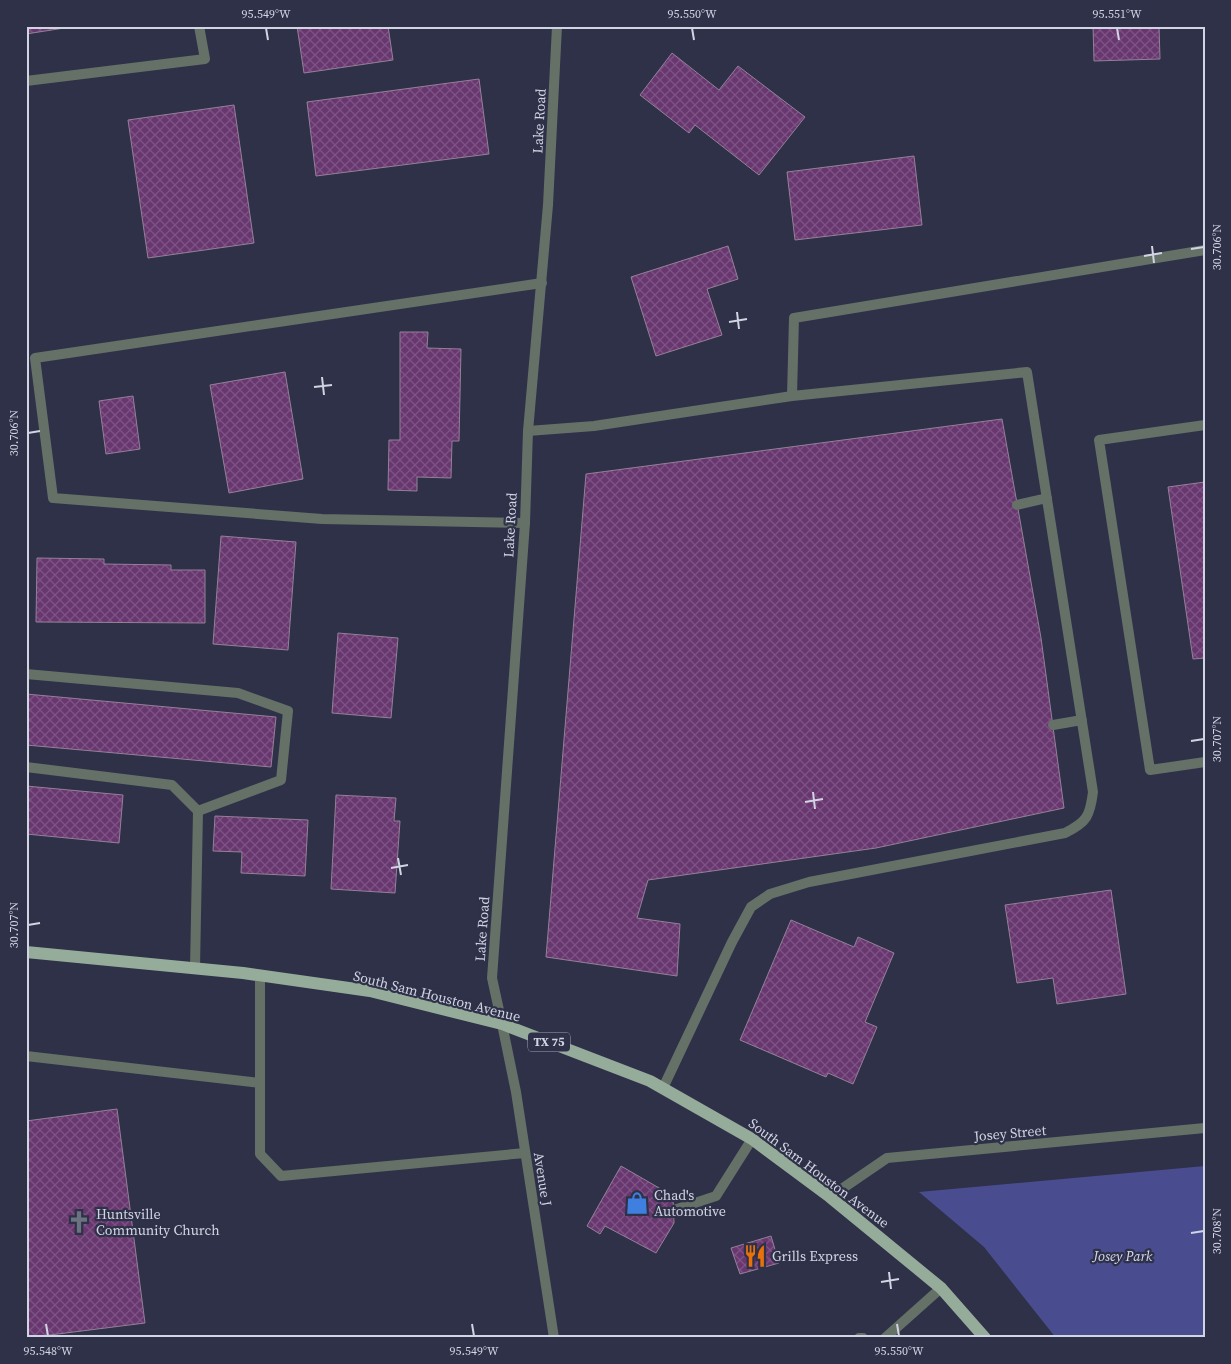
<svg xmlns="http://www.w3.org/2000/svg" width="1231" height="1364" font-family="'Source Serif 4',serif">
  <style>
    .park { fill: #494d8f }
    .building { fill: url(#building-cross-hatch); stroke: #958097 }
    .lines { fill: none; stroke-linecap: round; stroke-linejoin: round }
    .service { stroke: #657067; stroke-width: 10 }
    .minor { stroke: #657067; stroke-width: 10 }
    .tertiary { stroke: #657067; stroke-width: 10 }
    .primary { stroke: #96ac9a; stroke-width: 12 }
    .ticks { fill: none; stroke: #d1d4e3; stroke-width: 2 }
    .labels { text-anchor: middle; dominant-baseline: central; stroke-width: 4.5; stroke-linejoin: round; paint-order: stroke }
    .shield { fill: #2e3148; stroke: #a0a3b4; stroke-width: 1 }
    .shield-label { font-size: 12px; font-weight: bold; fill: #d1d4e3 }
    .street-label { font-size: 14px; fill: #d1d4e3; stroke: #2e3148 }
    .poi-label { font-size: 14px; fill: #d1d4e3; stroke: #2e3148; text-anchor: start }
    .park-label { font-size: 14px; font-style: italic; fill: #d6d9ee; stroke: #2e3148 }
    .neatline { fill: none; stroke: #d1d4e3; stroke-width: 2 }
    .ticks-label { font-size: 12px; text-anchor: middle; fill: #d1d4e3 }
  </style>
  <defs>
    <pattern id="building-cross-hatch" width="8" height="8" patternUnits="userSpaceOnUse" patternTransform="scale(1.25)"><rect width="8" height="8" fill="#693770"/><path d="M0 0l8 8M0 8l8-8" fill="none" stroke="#7d5384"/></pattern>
  </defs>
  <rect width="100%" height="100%" fill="#2e3148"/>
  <path class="park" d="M1205,1166V1338H1056L984,1247L919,1192Z"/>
  <path class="building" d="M26,26H77L26,34Z
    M297,26H388L393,60L304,73Z
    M1093,26H1159L1160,59L1094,61Z
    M672,53L719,90L738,66L805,117L759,175L695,125L689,133L640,95Z
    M479,79L489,154L316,176L307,102Z
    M234,105L254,243L148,258L128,120Z
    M914,156L922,225L795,240L787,172Z
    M728,246L738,279L707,289L722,335L656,356L631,277Z
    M400,332H428L427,348L461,349L459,441H452L451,478L417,477V491L388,490L389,440H400Z
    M285,372L303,479L229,493L210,385Z
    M133,396L140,449L106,454L99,401Z
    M1002,419L1041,638L1064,808L876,848L648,880L637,918L680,924L677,976L546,957L586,474Z
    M1205,482V658L1193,659L1168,487Z
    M221,536L296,542L288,650L213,644Z
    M37,558L104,559V564L171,565V570H205V623L36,622Z
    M338,633L398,638L391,718L332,713Z
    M26,694L276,717L271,767L26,745Z
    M26,786L123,795L119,843L26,834Z
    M336,795L396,798L394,821H400L395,893L331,889Z
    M215,816L308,820L305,876L241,873L242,852L213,851Z
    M1111,890L1126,994L1057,1004L1053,978L1017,983L1005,905Z
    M791,920L854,947L858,937L894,953L865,1022L877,1027L853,1084L828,1073L826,1077L740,1040Z
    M117,1109L145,1323L26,1338V1121Z
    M621,1166L673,1196L674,1223L656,1253L605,1226L600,1234L587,1226Z
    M771,1236L779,1263L740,1274L731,1248Z"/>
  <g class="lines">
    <path class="service" d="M26,81L205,59L199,26
      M1205,425L1099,440L1150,770L1205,762
      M528,431L594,426L792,396L794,318L1205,250
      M1017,505L1047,498
      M525,523L322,519L53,498L35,358L542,283
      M26,674L238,693L288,711L281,780L198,811
      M1053,725L1082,720
      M26,767L172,785L198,811L195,968
      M260,975V1154L281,1176L525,1153
      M26,1056L260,1083
      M663,1088L732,942L751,907L770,894L809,882L1065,833C1087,822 1090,816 1093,792L1027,372L792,396
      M674,1210L716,1196L752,1139
      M859,1338H863
      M885,1338L941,1288"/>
    <path class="minor" d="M502,1024L516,1092L554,1338
      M830,1197L887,1158L1205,1128"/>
    <path class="tertiary" d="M502,1024L492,978L525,523L528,431L548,205L557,26"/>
    <path class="primary" d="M26,952L243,973L370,991L502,1024L650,1081L752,1139L830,1197L941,1288L985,1338"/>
  </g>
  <path class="ticks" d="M266,28L268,40M692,28L694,40M1117,28L1119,40M1152,246L1154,263M1191,249L1204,247M1144,256L1162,253M737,312L739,329M729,322L747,319M322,377L324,395M314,387L332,385M28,433L40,431M1191,741L1204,739M813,792L815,809M805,802L823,799M398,858L401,875M391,868L408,865M28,925L40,923M1191,1233L1204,1231M889,1272L891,1289M881,1282L899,1279M46,1324L48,1336M472,1324L474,1336M897,1324L899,1336"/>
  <defs>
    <symbol id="shop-bare" viewBox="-9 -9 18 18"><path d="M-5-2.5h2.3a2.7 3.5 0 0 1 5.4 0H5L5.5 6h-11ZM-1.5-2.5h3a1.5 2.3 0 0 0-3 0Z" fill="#3f7fe0" stroke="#2e3148" stroke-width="2.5" paint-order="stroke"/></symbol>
    <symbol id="church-bare" viewBox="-9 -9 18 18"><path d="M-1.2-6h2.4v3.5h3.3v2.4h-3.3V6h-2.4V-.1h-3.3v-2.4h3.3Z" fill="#6b7280" stroke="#2e3148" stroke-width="2.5" paint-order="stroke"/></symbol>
    <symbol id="restaurant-bare" viewBox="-9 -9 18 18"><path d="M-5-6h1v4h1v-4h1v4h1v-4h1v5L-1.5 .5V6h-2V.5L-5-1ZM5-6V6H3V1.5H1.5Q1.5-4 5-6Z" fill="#e8710a" stroke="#2e3148" stroke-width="2.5" paint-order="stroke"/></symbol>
  </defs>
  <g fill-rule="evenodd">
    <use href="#shop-bare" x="621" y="1187" width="32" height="32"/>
    <use href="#church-bare" x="63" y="1206" width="32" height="32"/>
    <use href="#restaurant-bare" x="739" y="1240" width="32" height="32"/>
  </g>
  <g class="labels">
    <rect class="shield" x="528" y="1032.5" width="42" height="19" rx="4"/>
    <g class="shield-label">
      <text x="549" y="1042">TX 75</text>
    </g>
    <g class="street-label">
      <text transform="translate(539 121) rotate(-87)">Lake Road</text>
      <text transform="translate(510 525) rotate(-87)">Lake Road</text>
      <text transform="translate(482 929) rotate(-86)">Lake Road</text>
      <text transform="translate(437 996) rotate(14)">South Sam Houston Avenue</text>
      <text transform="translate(1010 1133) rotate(-5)">Josey Street</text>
      <text transform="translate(819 1173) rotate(37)">South Sam Houston Avenue</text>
      <text transform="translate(543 1179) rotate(81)">Avenue J</text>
    </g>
    <g class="poi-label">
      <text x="654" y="1195">Chad's<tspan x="654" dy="16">Automotive</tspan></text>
      <text x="96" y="1214">Huntsville<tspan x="96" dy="16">Community Church</tspan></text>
      <text x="772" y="1256">Grills Express</text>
    </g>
    <g class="park-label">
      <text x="1123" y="1256">Josey Park</text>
    </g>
  </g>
  <rect width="1231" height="1364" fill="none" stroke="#2e3148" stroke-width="55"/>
  <rect x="28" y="28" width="1176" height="1308" class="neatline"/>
  <g class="ticks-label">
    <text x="266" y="18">95.549°W</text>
    <text x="692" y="18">95.550°W</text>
    <text x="1117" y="18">95.551°W</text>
    <text transform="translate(1217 247) rotate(-90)" y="4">30.706°N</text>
    <text transform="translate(14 433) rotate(-90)" y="4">30.706°N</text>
    <text transform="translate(1217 739) rotate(-90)" y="4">30.707°N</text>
    <text transform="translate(14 925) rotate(-90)" y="4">30.707°N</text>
    <text transform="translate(1217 1231) rotate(-90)" y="4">30.708°N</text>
    <text x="48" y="1355">95.548°W</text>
    <text x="474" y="1355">95.549°W</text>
    <text x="899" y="1355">95.550°W</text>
  </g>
</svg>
